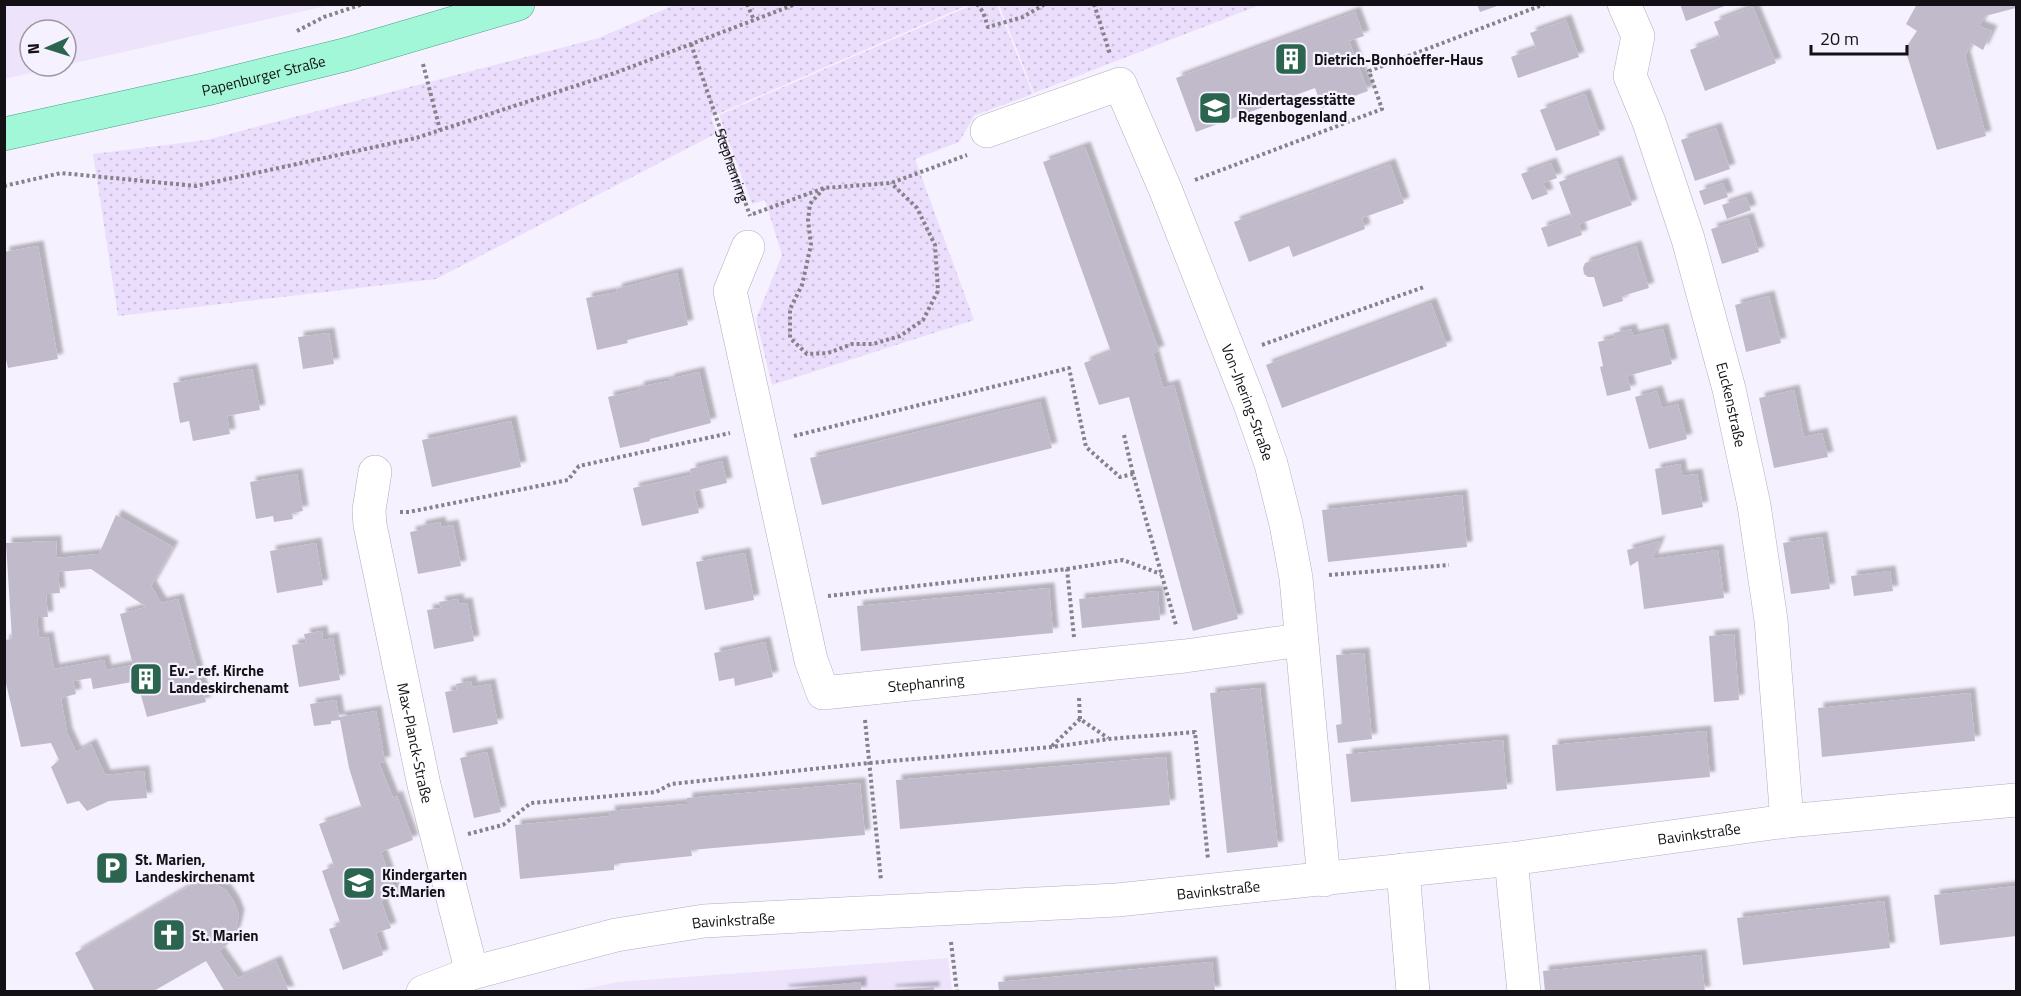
<svg xmlns="http://www.w3.org/2000/svg" width="2021" height="996" font-family="'Titillium Web',sans-serif">
  <style>
    .built { fill: #ede4fb }
    .green { fill: url(#green-dots) }
    .building { fill: #c1baca; fill-rule: evenodd; filter: url(#shadow) }
    .lines { fill: none; stroke-linecap: round; stroke-linejoin: round }
    .minor-casing { stroke: #b3adbc; stroke-width: 34 }
    .major-casing { stroke: #47a382; stroke-width: 34 }
    .path { stroke: #86828b; stroke-width: 4; stroke-dasharray: 3 3; stroke-linecap: butt }
    .minor { stroke: #fff; stroke-width: 33 }
    .major { stroke: #a1f7d7; stroke-width: 33 }
    .labels { text-anchor: middle; dominant-baseline: central; stroke-width: 4.5; stroke-linejoin: round; paint-order: stroke }
    .poi-label { font-size: 15px; font-weight: bold; fill: #131116; stroke: #f6f1fe; text-anchor: start }
    .street-label { font-size: 15px; fill: #131116; stroke: #f6f1fe }
  </style>
  <defs>
    <pattern id="green-dots" width="8" height="8" patternUnits="userSpaceOnUse" patternTransform="scale(1.5)"><rect width="8" height="8" fill="#ebdefc"/><path d="M2 2h.1M6 6h.1" fill="none" stroke="#c9bdd7" stroke-width="1.8" stroke-linecap="round"/></pattern>
    <filter id="shadow"><feDropShadow dx="5.5" dy="-5.5" stdDeviation="1.5" flood-color="#0004"/></filter>
  </defs>
  <rect width="100%" height="100%" fill="#f6f1fe"/>
  <path class="built" d="M4,5L5,4L330,5L66,65V30H30V66H61L5,79Z
    M948,958L952,991L572,992L617,982Z"/>
  <path class="green" d="M674,5H968L711,117L717,133L436,279L118,316L93,154L206,140L599,38Z
    M972,5H997L1033,94L975,115L959,142L915,159L974,320L772,385L756,319L782,255L765,200L752,204L719,115Z
    M999,5H1260L1034,93Z"/>
  <path class="building" d="M1477,4H1500V5L1480,12Z
    M1680,4H1727V5L1686,21Z
    M1917,4H2016V8L1985,16L1979,26L1992,31L1983,50L1971,43L1965,56L1986,136L1937,150L1905,49L1917,31L1906,24Z
    M1753,7L1776,63L1705,91L1690,50L1720,38L1714,22Z
    M1355,12L1364,36L1349,41L1368,91L1322,108L1315,88L1196,132L1176,78Z
    M1566,20L1579,57L1518,78L1511,57L1536,48L1530,33Z
    M1585,94L1600,135L1556,151L1540,110Z
    M1716,128L1730,169L1695,181L1681,140Z
    M1085,147L1159,351L1153,353L1163,388L1174,385L1238,619L1193,631L1129,397L1099,405L1084,363L1111,352L1043,162Z
    M1617,161L1632,205L1579,224L1582,235L1548,247L1541,228L1572,217L1559,182Z
    M1551,163L1557,178L1543,183L1548,194L1532,200L1521,174Z
    M1390,164L1404,203L1362,218L1365,229L1293,257L1289,246L1249,262L1234,222Z
    M1723,183L1728,197L1704,205L1699,191Z
    M1746,197L1751,210L1727,219L1722,205Z
    M1748,218L1759,252L1722,264L1711,229Z
    M38,246L58,359L8,368L4,351V252Z
    M1636,246L1649,288L1622,296L1623,301L1603,307L1594,277H1588L1584,274L1583,268L1585,263Z
    M677,273L688,325L627,340L628,343L597,350L586,298L617,292L616,289Z
    M1769,296L1781,343L1746,352L1735,305Z
    M1431,303L1447,346L1282,408L1266,365Z
    M1631,329L1633,336L1663,329L1672,364L1627,376L1631,390L1607,396L1600,367L1603,366L1598,342L1615,338L1614,333Z
    M329,333L334,364L303,369L298,337Z
    M252,369L260,410L227,416L230,434L193,441L189,421L180,423L173,383Z
    M699,372L711,423L650,439V441L620,448L608,397L639,390L638,387L669,381V379Z
    M1794,390L1804,437L1822,433L1828,457L1774,468L1759,398Z
    M1657,391L1662,408L1678,404L1687,439L1649,449L1635,397Z
    M1040,402L1052,448L822,505L810,458Z
    M511,421L521,467L432,487L422,440Z
    M722,461L727,483L694,491L699,513L642,526L633,488L691,475L690,469Z
    M1680,464L1682,476L1697,474L1703,507L1662,515L1655,469Z
    M297,474L303,511L292,513L293,519L274,522L273,516L256,519L250,482Z
    M1462,495L1467,547L1328,562L1322,510Z
    M116,515L173,547L151,586L161,603L178,599L206,702L147,717L137,681L93,689L91,678L73,681L76,694L61,698L67,733L76,752L91,744L105,775L144,771L147,798L109,801L87,811L79,801L67,804L51,767L59,760L51,743L21,747L4,675V640L12,639L6,543L56,541L57,558L99,554ZM91,569L146,607L120,614L133,665L106,670L104,660L54,669L48,637L39,638L37,617H48L46,594L60,593L58,572Z
    M440,522L441,527L453,525L461,566L418,574L410,532L420,530V526Z
    M1822,537L1830,589L1791,594L1783,543Z
    M1660,541L1652,559L1718,550L1724,598L1644,609L1638,561L1630,566L1627,550Z
    M316,543L323,585L277,593L270,551Z
    M745,553L754,600L705,610L696,562Z
    M1890,571L1893,591L1854,596L1851,576Z
    M1049,588L1053,633L861,651L857,606Z
    M1158,591L1160,620L1082,628L1079,599Z
    M458,599L459,604L467,603L474,641L434,649L427,610L441,608L439,602Z
    M322,631L323,640L333,638L340,680L299,687L292,645L306,643L304,634Z
    M1734,634L1739,700L1714,702L1709,636Z
    M765,642L773,677L735,686L734,678L719,681L714,653Z
    M1364,653L1372,739L1338,743L1336,725L1342,724L1336,655Z
    M471,681L472,687L490,684L498,724L453,733L445,692L457,690L456,684Z
    M1260,688L1278,847L1227,853L1210,693Z
    M1970,693L1975,741L1822,757L1818,708Z
    M336,700L339,717L376,711L385,762L379,763L393,798L397,796L413,840L381,852L396,895L381,901L391,928L376,933L383,955L343,970L329,929L341,925L322,871L334,866L319,824L362,809L349,768L340,720L331,721V724L314,726L310,704Z
    M1706,731L1710,777L1556,791L1552,745Z
    M1503,740L1507,789L1351,802L1346,754Z
    M487,752L501,812L474,818L460,758Z
    M1166,757L1170,805L900,829L896,780Z
    M860,783L865,835L691,850L692,856L614,864V870L520,879L515,825L610,816L609,811L687,804V798Z
    M210,881L226,890L234,902L239,915L236,929L230,942L219,951L238,978L276,961L289,992H225L206,961L152,992H95L75,953L193,884Z
    M2016,886V936L1940,945L1934,895Z
    M1884,901L1890,948L1743,965L1737,918Z
    M1701,955L1705,992H1545L1543,971Z
    M1212,962L1215,992H999L998,982Z
    M861,982V992H783V990Z
    M934,987V992H890V990Z"/>
  <g class="lines">
    <defs>
      <g id="minor">
        <path id="s2" d="M1624,4L1638,36L1630,76L1649,122L1688,239L1729,389L1754,505L1771,620L1787,821"/>
        <path id="s3" d="M987,131L1120,84L1166,191L1250,404L1271,464L1286,524L1296,578L1324,880"/>
        <path id="s4" d="M748,247L730,291L811,660L823,693L1185,656L1301,640"/>
        <path id="s5" d="M375,472L369,510L370,525L424,785L472,973"/>
        <path d="M1511,859L1524,992"/>
        <path d="M1403,870L1413,992"/>
        <path id="s6" d="M423,992L472,973L616,935L704,921L1117,900L1511,859L1787,821L2016,800"/>
      </g>
      <g id="major">
        <path id="s7" d="M4,134L207,89L348,54L518,4"/>
      </g>
    </defs>
    <use href="#minor" class="minor-casing"/>
    <use href="#major" class="major-casing"/>
    <g class="path">
      <path d="M747,4L754,20"/>
      <path d="M977,4L983,12L988,27L1023,17L1045,4"/>
      <path d="M1094,4L1110,54"/>
      <path d="M297,31L324,17L363,4"/>
      <path id="s1" d="M691,44L750,216"/>
      <path d="M423,64L440,130"/>
      <path d="M1195,180L1382,109L1369,71L1545,4"/>
      <path d="M4,186L61,173L196,186L416,138L615,73L796,4"/>
      <path d="M824,188L810,204L808,220L811,245L802,285L790,309V338L807,354L828,353L852,344H873L900,336L923,320L938,291L935,245L917,208L891,183"/>
      <path d="M753,214L824,188L891,183L967,155"/>
      <path d="M1262,345L1424,287"/>
      <path d="M1124,435L1133,474"/>
      <path d="M794,436L1069,368L1086,447L1120,477L1133,474L1176,625"/>
      <path d="M400,512H409L568,480L579,466L730,433"/>
      <path d="M1067,569L1123,560L1161,574"/>
      <path d="M1329,575L1449,565"/>
      <path d="M828,596L1067,569L1074,637"/>
      <path d="M1079,698L1080,719L1108,738"/>
      <path d="M865,720L881,880"/>
      <path d="M1052,746L1080,719"/>
      <path d="M468,834L503,825L531,803L656,792L671,784L869,763L1052,747L1109,739L1195,732L1208,859"/>
      <path d="M951,942L957,992"/>
    </g>
    <use href="#minor" class="minor"/>
    <use href="#major" class="major"/>
  </g>
  <defs>
    <symbol id="building-square" viewBox="-11 -11 22 22"><rect x="-9" y="-9" width="18" height="18" rx="4" fill="#2b654f" stroke="#f6f1fe"/><path d="M-4-6H4V6H1V3H-1V6H-4ZM-2.5-4.3h1.7v1.8h-1.7ZM.8-4.3h1.7v1.8H.8ZM-2.5-1h1.7V.8h-1.7ZM.8-1h1.7V.8H.8Z" fill="#fff"/></symbol>
    <symbol id="school-square" viewBox="-11 -11 22 22"><rect x="-9" y="-9" width="18" height="18" rx="4" fill="#2b654f" stroke="#f6f1fe"/><path d="M0-5L7-2L0 1L-7-2ZM-4 1L0 2.5L4 1V4Q0 6-4 4Z" fill="#fff"/></symbol>
    <symbol id="parking-square" viewBox="-11 -11 22 22"><rect x="-9" y="-9" width="18" height="18" rx="4" fill="#2b654f" stroke="#f6f1fe"/><path d="M-3.5-5.5H1a3.5 3.5 0 0 1 0 7H-1V5.5H-3.5ZM-1-3.4V-.6H.8a1.4 1.4 0 0 0 0-2.8Z" fill="#fff"/></symbol>
    <symbol id="church-square" viewBox="-11 -11 22 22"><rect x="-9" y="-9" width="18" height="18" rx="4" fill="#2b654f" stroke="#f6f1fe"/><path d="M-1.2-6h2.4v3.5h3.3v2.4h-3.3V6h-2.4V-.1h-3.3v-2.4h3.3Z" fill="#fff"/></symbol>
  </defs>
  <g fill-rule="evenodd">
    <use href="#building-square" x="1272" y="40" width="38" height="38"/>
    <use href="#school-square" x="1196" y="89" width="38" height="38"/>
    <use href="#building-square" x="127" y="660" width="38" height="38"/>
    <use href="#parking-square" x="93" y="849" width="38" height="38"/>
    <use href="#school-square" x="340" y="864" width="38" height="38"/>
    <use href="#church-square" x="150" y="916" width="38" height="38"/>
  </g>
  <g class="labels">
    <g class="poi-label">
      <text x="1314" y="59">Dietrich-Bonhoeffer-Haus</text>
      <text x="1238" y="99">Kindertagesstätte<tspan x="1238" dy="17">Regenbogenland</tspan></text>
      <text x="169" y="670">Ev.- ref. Kirche<tspan x="169" dy="17">Landeskirchenamt</tspan></text>
      <text x="135" y="859">St. Marien,<tspan x="135" dy="17">Landeskirchenamt</tspan></text>
      <text x="382" y="874">Kindergarten<tspan x="382" dy="17">St.Marien</tspan></text>
      <text x="192" y="935">St. Marien</text>
    </g>
    <g class="street-label">
      <text stroke="none"><textPath href="#s7" startOffset="266">Papenburger Straße</textPath></text>
      <text stroke="none"><textPath href="#s1" startOffset="128">Stephanring</textPath></text>
      <text stroke="none"><textPath href="#s3" startOffset="484">Von-Jhering-Straße</textPath></text>
      <text stroke="none"><textPath href="#s2" startOffset="420">Euckenstraße</textPath></text>
      <text stroke="none"><textPath href="#s4" startOffset="564">Stephanring</textPath></text>
      <text stroke="none"><textPath href="#s5" startOffset="276">Max-Planck-Straße</textPath></text>
      <text stroke="none"><textPath href="#s6" startOffset="1290">Bavinkstraße</textPath></text>
      <text stroke="none"><textPath href="#s6" startOffset="806">Bavinkstraße</textPath></text>
      <text stroke="none"><textPath href="#s6" startOffset="320">Bavinkstraße</textPath></text>
    </g>
  </g>
  <rect width="2021" height="996" fill="none" stroke="#131116" stroke-width="12"/>
  <g transform="translate(48 48) rotate(267)"><circle r="28" fill="#f6f1fe" stroke="#9b97a1" stroke-width="1.5"/>
  <path d="M0-4.5L10 22L0 15L-10 22Z" fill="#2b654f"/>
  <text y="-9" font-size="16" font-weight="bold" text-anchor="middle" fill="#131116">N</text>
  </g>
  <path d="M1811 45v9h96v-9" fill="none" stroke="#131116" stroke-width="3"/>
  <text x="1820" y="45" font-size="18" fill="#131116" stroke="#f6f1fe" stroke-width="4.5" paint-order="stroke">20 m</text>
</svg>
